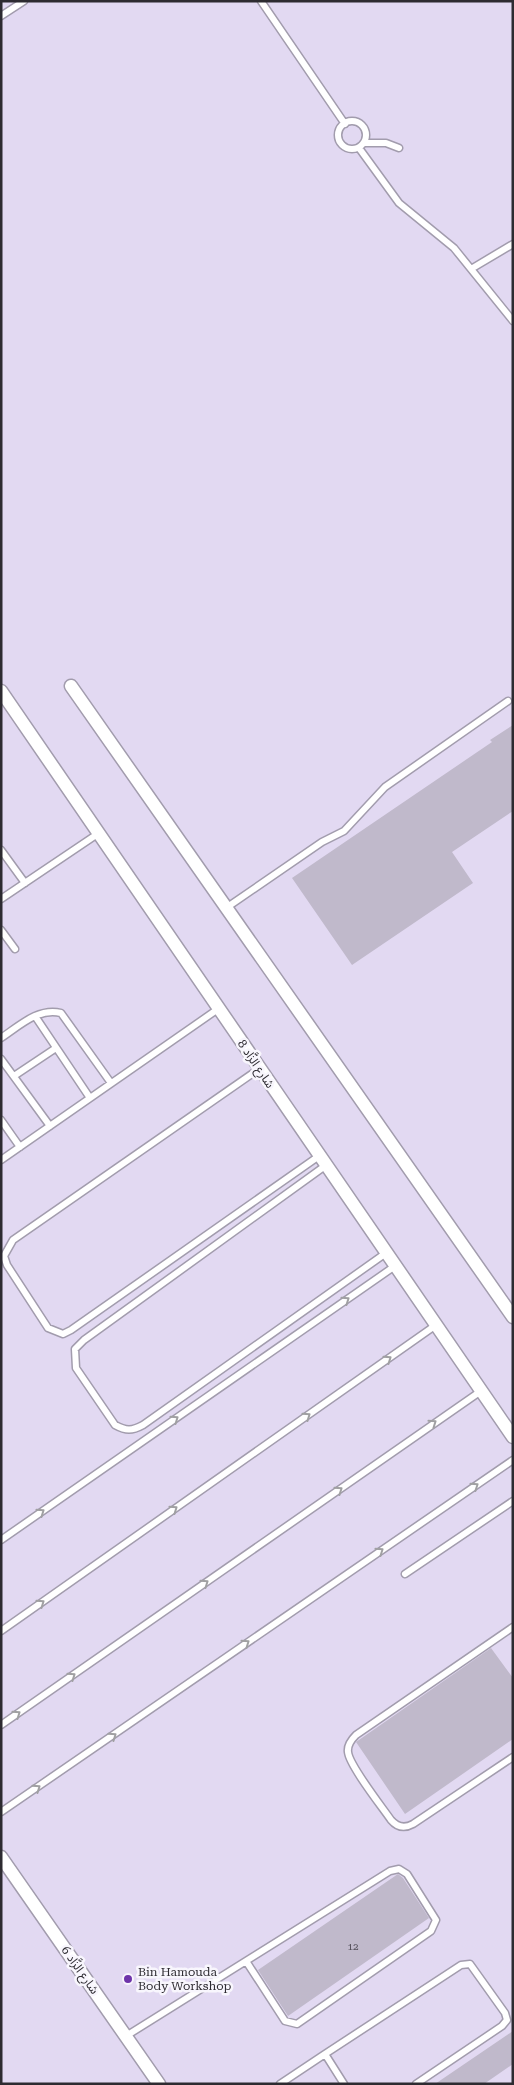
<svg xmlns="http://www.w3.org/2000/svg" width="514" height="2085" font-family="'Roboto Serif','Noto Sans Arabic',serif">
  <style>
    .built { fill: #e2d9f2 }
    .building { fill: #c0b9cb }
    .lines { fill: none; stroke-linecap: round; stroke-linejoin: round }
    .service-casing { stroke: #a29cad; stroke-width: 9 }
    .minor-casing { stroke: #a29cad; stroke-width: 15 }
    .service { stroke: #fff; stroke-width: 6 }
    .minor { stroke: #fff; stroke-width: 12 }
    .oneway { stroke: #a0a0a2 }
    .poi-dot { fill: #6e34aa; stroke: #f8f6fd; stroke-width: 2 }
    .labels { text-anchor: middle; dominant-baseline: central; stroke-width: 5; stroke-linejoin: round; paint-order: stroke }
    .number-label { font-size: 10px; fill: #524e58 }
    .street-label { font-size: 12px; fill: #2d2b31; stroke: #f8f6fd }
    .poi-label { font-size: 12px; fill: #2d2b31; stroke: #f8f6fd; text-anchor: start }
  </style>
  <rect width="100%" height="100%" fill="#ede6f8"/>
  <path class="built" d="M1,1H513V2084H1Z"/>
  <path class="building" d="M513,725V811L452,852L473,883L352,965L292,878L492,742L490,740Z
    M491,1648L513,1678V1739L405,1814L356,1742Z
    M398,1874L403,1878L429,1918L288,2016L258,1970Z
    M513,2031V2064L484,2084H435Z"/>
  <g class="lines">
    <defs>
      <path id="service" d="M261,1L345,124
        M1,16L24,1
        M338 135a14 14 0 1 1 28 0a14 14 0 1 1-28 0Z
        M364,143H386L399,148
        M359,148L399,203L454,248L513,321
        M471,269L513,244
        M1,850L25,883
        M1,899L99,833
        M226,908L322,842L344,831L385,787L508,701
        M1,930L15,949
        M35,1016L90,1098
        M1,1038C19,1026 39,1007 61,1013L111,1083
        M1,1059L50,1126
        M259,1069L13,1240L4,1256L7,1265L48,1328L63,1334L71,1330L319,1156
        M14,1076L56,1048
        M1,1120L20,1147
        M1,1160L218,1009
        M325,1166L84,1340L75,1349L76,1368L115,1425C126,1431 132,1431 143,1425L386,1253
        M1,1540L395,1266
        M405,1574L513,1501
        M513,1627L356,1735C351,1740 347,1745 348,1752C349,1765 382,1807 391,1820C397,1827 404,1829 413,1824L513,1757
        M1,1631L436,1325
        M1,1725L481,1391
        M1,1812L513,1460
        M126,2036L390,1871L399,1869L407,1874L436,1920L431,1931L297,2024L285,2021L246,1961
        M280,2084L325,2054
        M344,2084L325,2054L461,1965L470,1964L505,2013L507,2020L502,2026L416,2084"/>
      <path id="minor" d="M71,686L513,1317
        M1,691L513,1437
        M1,1857L159,2084"/>
    </defs>
    <use href="#service" class="service-casing"/>
    <use href="#minor" class="minor-casing"/>
    <use href="#service" class="service"/>
    <use href="#minor" class="minor"/>
  </g>
  <defs><path id="oneway-chevron" d="M-2-3.5L2.5 0L-2 3.5" fill="none" stroke-width="1.6" stroke-linecap="round" stroke-linejoin="round" transform="scale(1.25)"/></defs>
  <g class="oneway">
    <use href="#oneway-chevron" transform="translate(346 1300) rotate(-35)"/>
    <use href="#oneway-chevron" transform="translate(388 1359) rotate(-35)"/>
    <use href="#oneway-chevron" transform="translate(307 1416) rotate(-35)"/>
    <use href="#oneway-chevron" transform="translate(175 1419) rotate(-35)"/>
    <use href="#oneway-chevron" transform="translate(433 1423) rotate(-35)"/>
    <use href="#oneway-chevron" transform="translate(475 1486) rotate(-34)"/>
    <use href="#oneway-chevron" transform="translate(339 1490) rotate(-35)"/>
    <use href="#oneway-chevron" transform="translate(174 1509) rotate(-35)"/>
    <use href="#oneway-chevron" transform="translate(41 1512) rotate(-35)"/>
    <use href="#oneway-chevron" transform="translate(380 1551) rotate(-35)"/>
    <use href="#oneway-chevron" transform="translate(205 1583) rotate(-35)"/>
    <use href="#oneway-chevron" transform="translate(41 1603) rotate(-35)"/>
    <use href="#oneway-chevron" transform="translate(246 1643) rotate(-35)"/>
    <use href="#oneway-chevron" transform="translate(72 1676) rotate(-35)"/>
    <use href="#oneway-chevron" transform="translate(17 1714) rotate(-35)"/>
    <use href="#oneway-chevron" transform="translate(113 1736) rotate(-35)"/>
    <use href="#oneway-chevron" transform="translate(37 1788) rotate(-35)"/>
  </g>
  <circle class="poi-dot" cx="128" cy="1979" r="5"/>
  <g class="labels">
    <g class="number-label">
      <text x="353" y="1946">12</text>
    </g>
    <g class="street-label">
      <text transform="translate(256 1064) rotate(56)">شارع الزَّاد 8</text>
      <text transform="translate(80 1970) rotate(55)">شارع الزَّاد 6</text>
    </g>
    <g class="poi-label">
      <text x="138" y="1972">Bin Hamouda<tspan x="138" dy="14">Body Workshop</tspan></text>
    </g>
  </g>
  <rect width="514" height="2085" fill="none" stroke="#2d2b31" stroke-width="5"/>
</svg>
